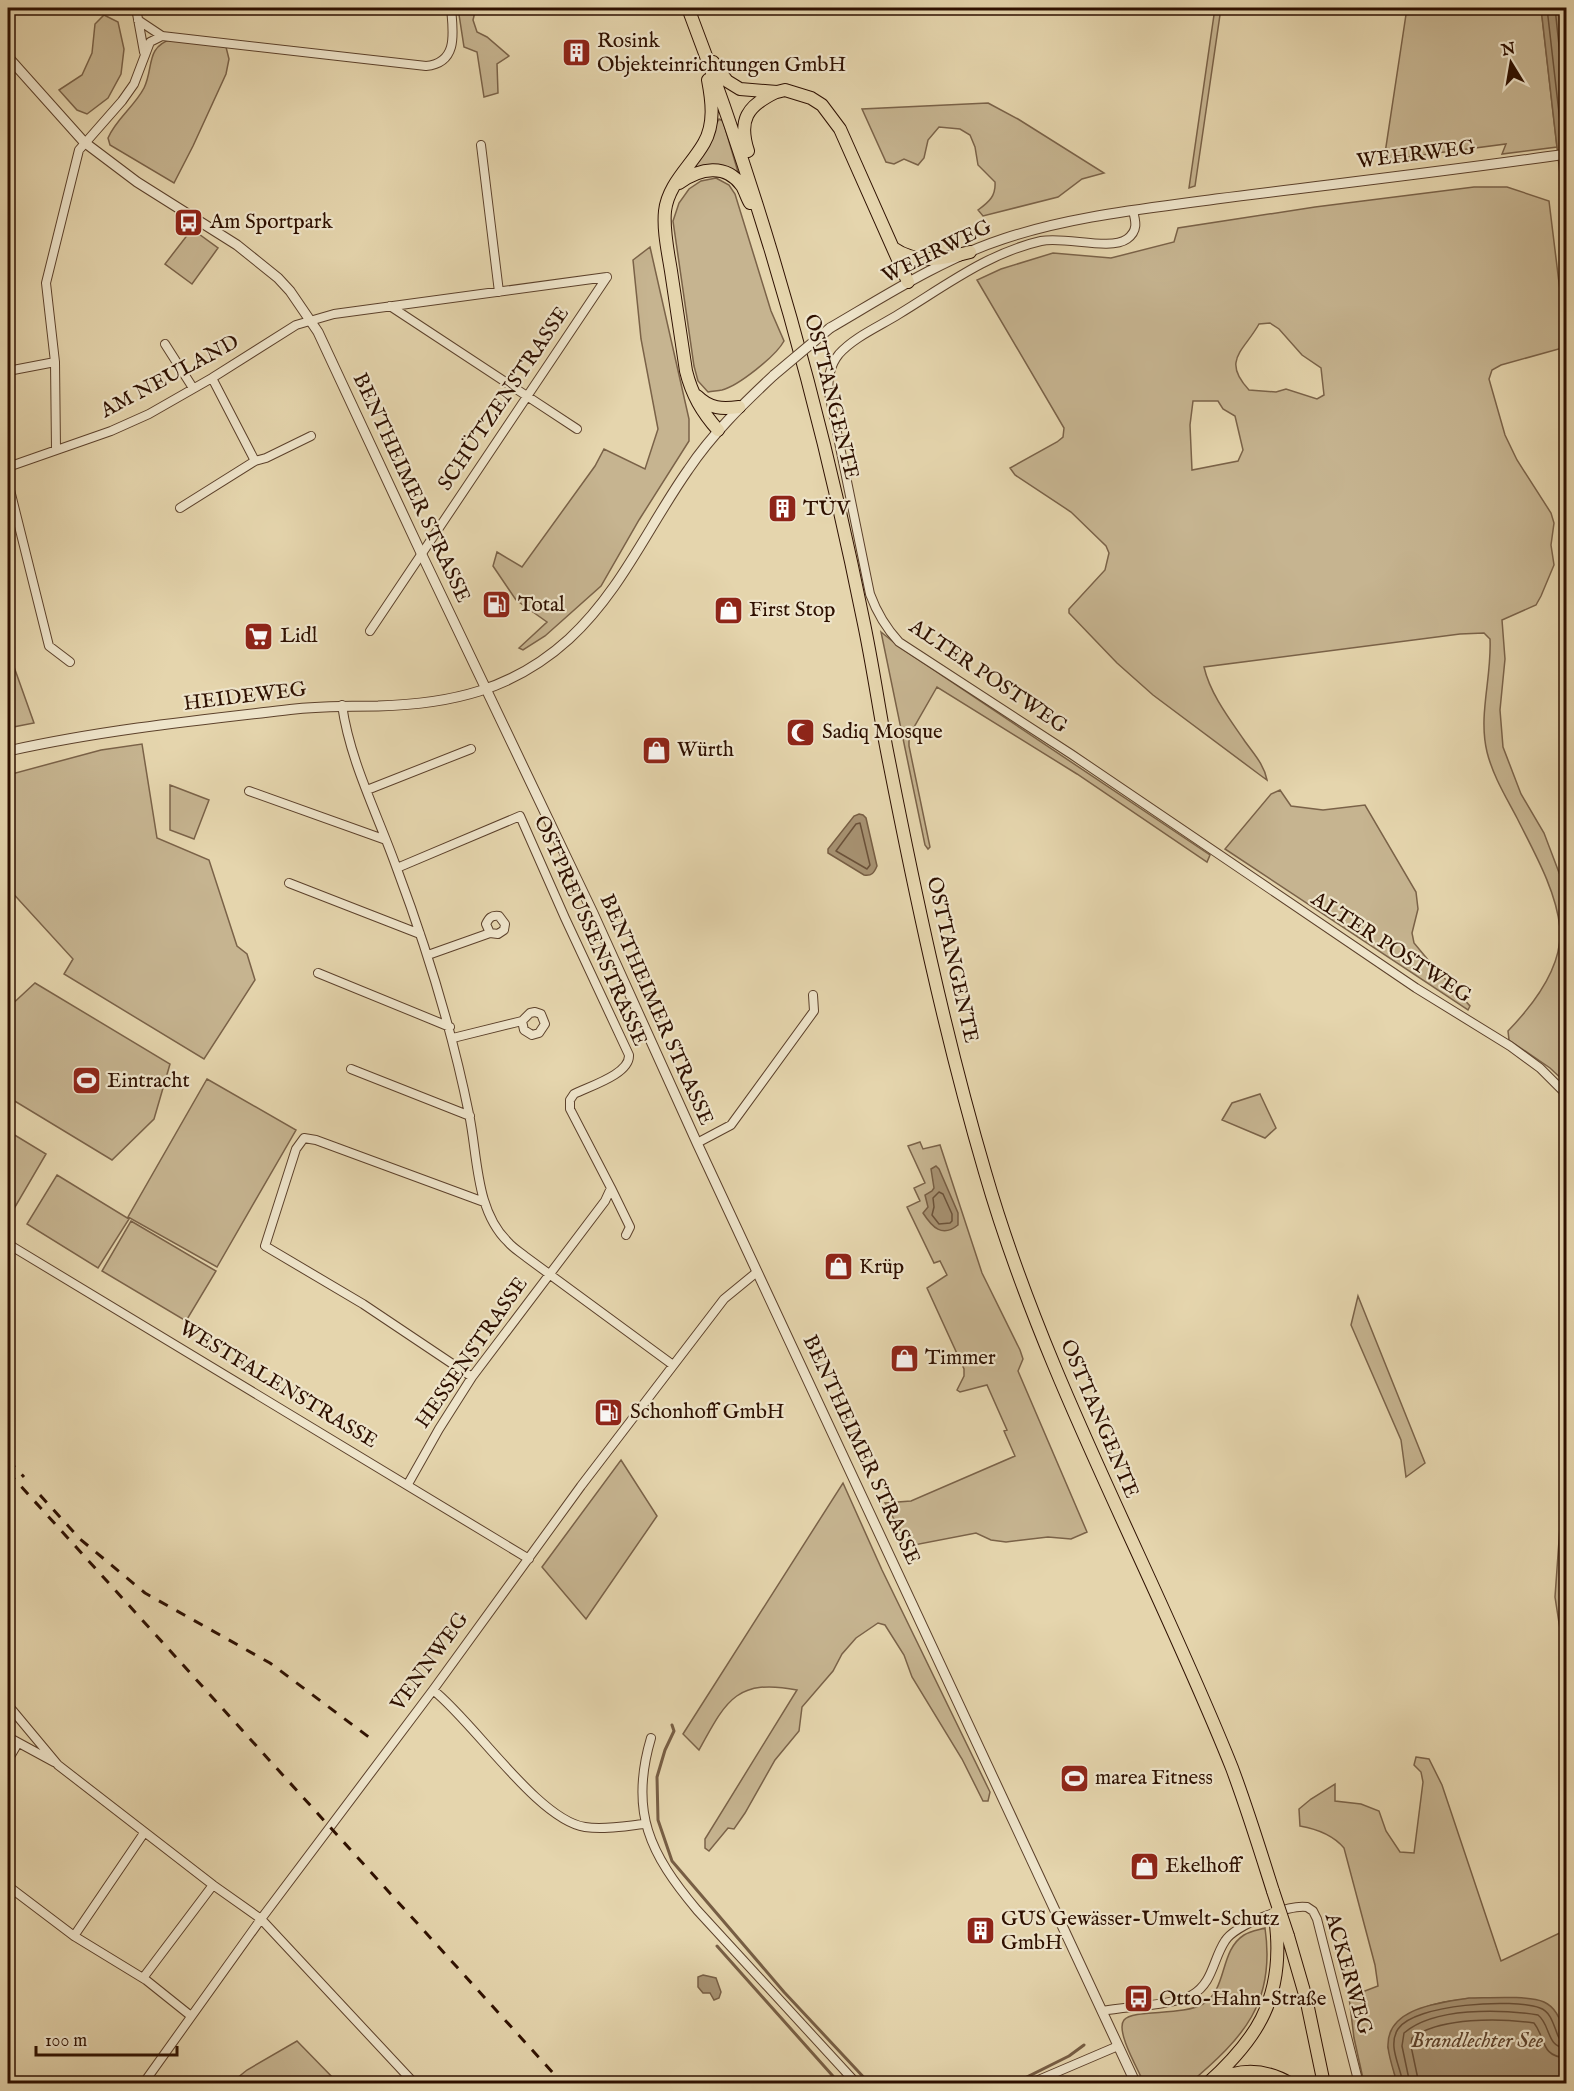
<svg xmlns="http://www.w3.org/2000/svg" width="1574" height="2091" font-family="'IM FELL English',serif">
  <style>
    .green { fill: #c6b490; stroke: #7a6248; stroke-width: 1.5; fill-rule: evenodd }
    .water { fill: #a79272; stroke: #775e44; stroke-width: 1.5 }
    .lines { fill: none; stroke-linecap: round; stroke-linejoin: round }
    .shore { stroke: #6a5139; stroke-width: 1.5 }
    .stream { stroke: #775e44; stroke-width: 3 }
    .minor-casing { stroke: #5c412b; stroke-width: 10 }
    .tertiary-casing { stroke: #5c412b; stroke-width: 11 }
    .primary-casing { stroke: #2e1000; stroke-width: 14 }
    .minor { stroke: #eee4ca; stroke-width: 8 }
    .tertiary { stroke: #eee4ca; stroke-width: 9 }
    .primary { stroke: #e5d5ad; stroke-width: 12 }
    .rail { stroke: #2e1000; stroke-width: 3; stroke-dasharray: 10 10; stroke-linecap: butt }
    .tertiary-bridge-casing { stroke: #5c412b; stroke-width: 11; stroke-linecap: butt }
    .primary-bridge-casing { stroke: #2e1000; stroke-width: 14; stroke-linecap: butt }
    .tertiary-bridge { stroke: #eee4ca; stroke-width: 9 }
    .primary-bridge { stroke: #e5d5ad; stroke-width: 12 }
    .labels { text-anchor: middle; dominant-baseline: central; stroke-width: 4.5; stroke-linejoin: round; paint-order: stroke }
    .poi-label { font-size: 21px; fill: #2e1000; stroke: #eee4ca; text-anchor: start }
    .street-label { font-size: 21px; fill: #2e1000; stroke: #eee4ca }
    .water-label { font-size: 22px; font-style: italic; fill: #5e442e; stroke: #eee4ca }
  </style>
  <rect width="100%" height="100%" fill="#e5d5ad"/>
  <filter id="stains"><feTurbulence type="fractalNoise" baseFrequency=".00333" numOctaves="4"/><feColorMatrix values="0 0 0 0 .2 0 0 0 0 .09 0 0 0 0 .02 0 0 0 .5 -.17"/></filter>
  <radialGradient id="worn" r=".72"><stop offset=".6" stop-color="#630" stop-opacity="0"/><stop offset="1" stop-color="#630" stop-opacity=".3"/></radialGradient>
  <path class="green" d="M458,8H476L473,20L477,32L487,37L509,56L497,64L498,93L484,97L477,52L464,47Z
    M1215,8H1221L1195,186L1189,188Z
    M1407,8H1541L1557,147L1502,154L1506,144L1384,160Z
    M104,15L118,22L124,49L121,74L108,98L87,114L77,110L59,90L82,75L92,53L95,24Z
    M172,39L225,43L229,59L226,74L193,146L174,183L110,145L108,138C116,119 134,107 144,88C154,68 145,47 172,39Z
    M988,103L1018,119L1104,173L1082,179L1058,197L983,216L978,210C989,202 996,196 995,182L978,165L975,147L970,135L960,129L939,127L928,140L924,158L918,165L904,159L894,164L886,162L862,109Z
    M719,119L723,121L738,172L693,171L691,167Z
    M716,178L729,185L735,194L771,311L784,341C776,356 738,386 722,390C717,391 712,391 708,392L698,381L694,366L673,221L679,203L689,189L701,181Z
    M1474,187H1507L1549,201L1566,340V347L1501,365L1492,370L1489,379L1505,435L1517,460L1551,513L1554,523L1551,545L1554,565L1541,596L1536,605L1502,620L1505,659L1500,710L1503,747L1521,794L1544,833L1566,891V1083L1550,1068L1509,1040L1508,1031C1533,1005 1563,967 1560,928C1556,890 1534,852 1517,818C1506,797 1493,776 1487,752C1478,715 1492,677 1490,639L1484,633L1460,634L1204,667C1210,693 1228,717 1244,740C1253,753 1264,764 1267,780L1260,775L1153,695L1117,663L1069,613V609L1105,570L1109,553L1106,546L1071,512L1015,475L1010,468L1057,442L1063,437L1064,428L977,280L1001,269L1053,253L1111,258L1174,242L1178,228L1315,207ZM1270,323L1279,329L1302,355L1321,368L1324,395L1317,399L1286,389L1276,392L1249,390C1221,360 1244,351 1259,324ZM1193,401H1218L1223,409L1235,416L1243,450L1238,461L1192,470L1190,425Z
    M192,229L218,248L192,284L165,264Z
    M650,247L689,419V441L639,520L601,586L545,636L523,650L519,648L547,622L516,600L493,566L497,552L522,567L595,466L604,449L645,469L658,429L641,339L633,260Z
    M881,632L901,648L1210,855L1207,862L1077,774L937,687L909,736V746L930,847L928,849L925,845Z
    M8,650L34,723L8,728Z
    M142,744L157,838L209,860L237,946L247,954L255,980L204,1059L64,974L73,959L8,888V775L101,750Z
    M170,785L209,800L194,839L170,830Z
    M1280,790L1291,806L1323,810L1365,805L1416,892L1418,909L1412,933L1414,943L1434,967L1470,1006L1468,1010L1225,849L1271,794Z
    M35,983L170,1064L154,1119L112,1160L8,1097V1008Z
    M207,1079L296,1130L217,1267L128,1217Z
    M1260,1094L1276,1128L1265,1138L1222,1120L1232,1103Z
    M8,1131L46,1154L8,1219Z
    M920,1142L923,1149L940,1145L982,1273L1020,1350L1023,1359L1018,1371L1087,1532L1071,1539L1048,1537L1006,1542L991,1540L976,1533L909,1546L885,1503L911,1501L1015,1456L1004,1431L1007,1430L987,1385L960,1392L957,1390L964,1376V1369L927,1288L947,1275L940,1261L934,1263L907,1207L920,1201L914,1188L925,1183L908,1146Z
    M57,1175L129,1219L98,1268L27,1224Z
    M131,1221L216,1271L186,1321L102,1271Z
    M1358,1296L1425,1463L1406,1477L1401,1440L1351,1325Z
    M1566,1442V1649L1562,1642L1555,1597Z
    M621,1460L657,1516L586,1619L542,1567Z
    M843,1483L882,1570L990,1792L988,1801H983L962,1759L912,1677L904,1655L885,1625L878,1623L856,1638L842,1654L833,1671L802,1707L799,1731L775,1760L745,1813L734,1829L728,1828L709,1851L705,1848V1839L797,1690C736,1678 726,1701 699,1750L683,1734Z
    M1416,1757L1429,1759L1442,1785L1501,1961L1566,1930V2043C1563,2032 1560,2016 1552,2009C1534,1992 1448,1997 1426,2007C1417,2011 1396,2039 1388,2047L1397,2083H1364L1354,2038L1349,1997L1378,1986L1375,1965L1344,1848C1333,1835 1317,1829 1300,1826L1299,1809L1311,1799L1335,1784V1801L1361,1804L1379,1811L1386,1831L1400,1852L1414,1853L1423,1782L1421,1772L1414,1765Z
    M1265,1928C1276,2003 1243,2038 1190,2083H1144C1139,2071 1115,2031 1124,2020C1133,2009 1183,2016 1203,2004C1228,1989 1219,1951 1244,1935C1250,1931 1258,1930 1265,1928Z
    M297,2041L338,2083H231L247,2070Z"/>
  <path class="water" d="M1541,8H1566V226Z
    M859,814L863,815L866,818L877,866C874,873 872,876 864,875L828,853V849L854,816Z
    M936,1166L939,1169L958,1213V1225C942,1238 932,1227 923,1213L928,1207L925,1195L932,1191L934,1188L931,1169Z
    M703,1975L716,1978L721,1992L719,1998L714,2000L710,1993H703L698,1987V1977Z
    M1469,1998C1488,1998 1528,1995 1544,2002C1569,2013 1567,2061 1566,2083H1397C1394,2072 1389,2058 1388,2047C1386,2007 1441,2003 1469,1998Z"/>
  <g class="lines">
    <path class="shore" d="M1547,8L1563,148
      M1555,8L1566,111
      M860,823L870,865L867,869L836,851L856,824Z
      M939,1192L943,1194L952,1214V1221L950,1223L939,1224L932,1215L934,1207L933,1198Z
      M1403,2084C1401,2067 1387,2046 1398,2029C1414,2004 1514,1998 1540,2008C1552,2012 1554,2028 1559,2038L1566,2041
      M1410,2084L1402,2046L1404,2033C1434,2007 1500,2009 1538,2015C1551,2025 1546,2047 1566,2048
      M1419,2084L1411,2046L1412,2038C1440,2017 1500,2018 1534,2023C1546,2038 1540,2056 1566,2058"/>
    <path class="stream" d="M672,1725L674,1731L665,1750L657,1777L658,1820L672,1861L784,1992L870,2084
      M717,1946L840,2084
      M1013,2084L1069,2056L1084,2045"/>
    <defs>
      <path id="minor" d="M136,8L144,52
        M138,20L162,36L426,66C459,63 453,31 451,8
        M481,145L499,292
        M1133,211C1136,222 1138,231 1127,239C1110,251 1065,236 1041,241C988,253 945,286 899,314C880,326 854,337 839,354C830,365 827,380 829,393L870,594C877,613 885,627 899,642L1071,754L1416,988L1510,1046L1540,1068L1566,1094
        M390,306L577,429
        M165,344L193,388
        M8,371L55,362
        M56,449L55,362L46,283L79,150L122,101L134,84L150,42L162,36
        M255,461L266,458L311,436
        M8,467L111,431L149,414L212,378L296,325L334,314L607,277
        M8,482L49,646L70,662
        M180,508L255,461L212,378
        M370,631L607,277
        M342,705C350,762 378,815 397,869C427,949 452,1030 469,1114C478,1156 475,1210 508,1242C513,1248 520,1252 526,1257L673,1365
        M367,790L471,749
        M249,791L386,840
        M397,868L520,816L565,918L629,1055C630,1074 590,1086 574,1094L570,1100V1109L611,1188L605,1201L472,1377L439,1429L408,1484
        M289,883L420,934
        M428,955L490,933L498,934L504,930L505,924L499,916C491,915 489,918 486,924L490,933
        M318,973L450,1027
        M453,1038L522,1021L530,1013L535,1012L541,1014L545,1024L539,1033L532,1035L524,1030L522,1021
        M351,1069L470,1116
        M697,1143L731,1125L814,1011L813,995
        M611,1188L630,1227L626,1235
        M8,1244L529,1559
        M472,1377L363,1304L265,1246L296,1149L304,1138L316,1140L484,1202
        M433,1690C474,1722 538,1820 585,1827C605,1830 625,1826 644,1824
        M8,1705L58,1765L213,1885L261,1919L415,2084
        M8,1737L54,1762
        M651,1738C629,1812 650,1854 697,1910L857,2084
        M8,1760L18,1743
        M8,1886L74,1936L146,1980L191,2016
        M74,1936L144,1833
        M143,1978L213,1885
        M1102,2011C1126,2006 1171,2006 1192,1995C1213,1983 1213,1959 1225,1941C1235,1925 1289,1904 1307,1907L1313,1911L1317,1919L1359,2084
        M143,2084L261,1919L433,1690L581,1486L724,1299L757,1272
        M1029,2084L1118,2046"/>
      <path id="tertiary" d="M8,57L84,142L137,182L237,245L278,278L290,291L318,332L422,555L593,913L697,1143L1136,2084
        M830,328C885,296 942,259 1003,239C1072,216 1145,209 1216,199C1333,184 1450,171 1566,154
        M8,751C102,730 199,720 295,709C323,706 350,706 378,706C451,704 513,690 569,639C621,591 648,527 688,470C712,434 743,404 774,375"/>
      <path id="primary" d="M688,8C764,206 821,411 863,619C872,661 878,703 886,746C914,889 944,1032 985,1172C1045,1380 1152,1568 1232,1768C1247,1808 1260,1850 1273,1891
        M713,62L727,81L740,89L777,92L785,90L811,98L822,105L840,129L908,282
        M708,80C712,101 715,124 704,143C691,166 668,184 665,211C663,230 668,252 671,271C676,304 681,338 686,371C692,395 702,412 718,430
        M748,151C738,120 747,106 776,92
        M679,183C700,168 726,163 742,186C745,191 747,198 750,203
        M893,248C917,265 944,259 970,252
        M697,396C710,409 722,409 739,407
        M1288,1936L1306,1998L1324,2084
        M1215,2081C1240,2068 1266,2069 1291,2084
        M1207,2084C1255,2041 1281,2002 1277,1936"/>
    </defs>
    <use href="#minor" class="minor-casing"/>
    <use href="#tertiary" class="tertiary-casing"/>
    <use href="#primary" class="primary-casing"/>
    <use href="#minor" class="minor"/>
    <use href="#tertiary" class="tertiary"/>
    <use href="#primary" class="primary"/>
    <path class="rail" d="M8,1460L24,1477
      M8,1472L563,2084
      M40,1495L80,1539L145,1593L270,1663L370,1738"/>
    <defs>
      <path id="tertiary-bridge" d="M774,375L830,328"/>
      <path id="primary-bridge" d="M1273,1891L1288,1936
        M1275,1913L1277,1936"/>
    </defs>
    <use href="#tertiary-bridge" class="tertiary-bridge-casing"/>
    <use href="#primary-bridge" class="primary-bridge-casing"/>
    <use href="#tertiary-bridge" class="tertiary-bridge"/>
    <use href="#primary-bridge" class="primary-bridge"/>
  </g>
  <defs>
    <symbol id="building-square" viewBox="-11 -11 22 22"><rect x="-9" y="-9" width="18" height="18" rx="4" fill="#8f2418" stroke="#eee4ca"/><path d="M-4-6H4V6H1V3H-1V6H-4ZM-2.5-4.3h1.7v1.8h-1.7ZM.8-4.3h1.7v1.8H.8ZM-2.5-1h1.7V.8h-1.7ZM.8-1h1.7V.8H.8Z" fill="#fff"/></symbol>
    <symbol id="bus-square" viewBox="-11 -11 22 22"><rect x="-9" y="-9" width="18" height="18" rx="4" fill="#8f2418" stroke="#eee4ca"/><path d="M-5-6H5V4H4V6H2V4H-2V6H-4V4H-5ZM-3.5-4V0h7V-4ZM-3.5 1.2v1.5H-2V1.2ZM2 1.2v1.5H3.5V1.2Z" fill="#fff"/></symbol>
    <symbol id="fuel-square" viewBox="-11 -11 22 22"><rect x="-9" y="-9" width="18" height="18" rx="4" fill="#8f2418" stroke="#eee4ca"/><path d="M-5.5-6h7V0h2V4h1.3V-2.5L3-4.5l.8-.8L6-3V5H2.5V1h-1V6h-7ZM-4.2-4.7v3.2H.2V-4.7Z" fill="#fff"/></symbol>
    <symbol id="shop-square" viewBox="-11 -11 22 22"><rect x="-9" y="-9" width="18" height="18" rx="4" fill="#8f2418" stroke="#eee4ca"/><path d="M-5-2.5h2.3a2.7 3.5 0 0 1 5.4 0H5L5.5 6h-11ZM-1.5-2.5h3a1.5 2.3 0 0 0-3 0Z" fill="#fff"/></symbol>
    <symbol id="supermarket-square" viewBox="-11 -11 22 22"><rect x="-9" y="-9" width="18" height="18" rx="4" fill="#8f2418" stroke="#eee4ca"/><path d="M-6-5.5h2.5l.6 2H6L4.5 2H-2.5L-4.4-4H-6ZM-1.5 3.2a1.3 1.3 0 1 0 .1 0ZM3 3.2a1.3 1.3 0 1 0 .1 0Z" fill="#fff"/></symbol>
    <symbol id="mosque-square" viewBox="-11 -11 22 22"><rect x="-9" y="-9" width="18" height="18" rx="4" fill="#8f2418" stroke="#eee4ca"/><path d="M3.5-4.9A6 6 0 1 0 3.5 4.9A5 5 0 1 1 3.5-4.9Z" fill="#fff"/></symbol>
    <symbol id="stadium-square" viewBox="-11 -11 22 22"><rect x="-9" y="-9" width="18" height="18" rx="4" fill="#8f2418" stroke="#eee4ca"/><path d="M0-5a6.5 5 0 1 0 0 10a6.5 5 0 1 0 0-10ZM-3.5-1.8h7v3.6h-7Z" fill="#fff"/></symbol>
  </defs>
  <g fill-rule="evenodd">
    <use href="#building-square" x="560" y="36" width="33" height="33"/>
    <use href="#bus-square" x="172" y="206" width="33" height="33"/>
    <use href="#building-square" x="766" y="492" width="33" height="33"/>
    <use href="#fuel-square" x="480" y="588" width="33" height="33"/>
    <use href="#shop-square" x="712" y="594" width="33" height="33"/>
    <use href="#supermarket-square" x="242" y="620" width="33" height="33"/>
    <use href="#mosque-square" x="784" y="716" width="33" height="33"/>
    <use href="#shop-square" x="640" y="734" width="33" height="33"/>
    <use href="#stadium-square" x="70" y="1064" width="33" height="33"/>
    <use href="#shop-square" x="822" y="1250" width="33" height="33"/>
    <use href="#shop-square" x="888" y="1342" width="33" height="33"/>
    <use href="#fuel-square" x="592" y="1396" width="33" height="33"/>
    <use href="#stadium-square" x="1058" y="1762" width="33" height="33"/>
    <use href="#shop-square" x="1128" y="1850" width="33" height="33"/>
    <use href="#building-square" x="964" y="1914" width="33" height="33"/>
    <use href="#bus-square" x="1122" y="1982" width="33" height="33"/>
  </g>
  <g class="labels">
    <g class="poi-label">
      <text x="597" y="41">Rosink<tspan x="597" dy="24">Objekteinrichtungen GmbH</tspan></text>
      <text x="210" y="222">Am Sportpark</text>
      <text x="803" y="509">TÜV</text>
      <text x="518" y="605">Total</text>
      <text x="749" y="610">First Stop</text>
      <text x="280" y="636">Lidl</text>
      <text x="822" y="732">Sadiq Mosque</text>
      <text x="677" y="750">Würth</text>
      <text x="107" y="1081">Eintracht</text>
      <text x="859" y="1267">Krüp</text>
      <text x="925" y="1358">Timmer</text>
      <text x="630" y="1412">Schonhoff GmbH</text>
      <text x="1095" y="1778">marea Fitness</text>
      <text x="1165" y="1866">Ekelhoff</text>
      <text x="1001" y="1919">GUS Gewässer-Umwelt-Schutz<tspan x="1001" dy="24">GmbH</tspan></text>
      <text x="1159" y="1999">Otto-Hahn-Straße</text>
    </g>
    <g class="street-label">
      <text transform="translate(1416 155) rotate(-7)">WEHRWEG</text>
      <text transform="translate(937 252) rotate(-26)">WEHRWEG</text>
      <text transform="translate(170 377) rotate(-28)">AM NEULAND</text>
      <text transform="translate(831 397) rotate(76)">OSTTANGENTE</text>
      <text transform="translate(504 399) rotate(-56)">SCHÜTZENSTRASSE</text>
      <text transform="translate(411 488) rotate(65)">BENTHEIMER STRASSE</text>
      <text transform="translate(988 677) rotate(34)">ALTER POSTWEG</text>
      <text transform="translate(245 697) rotate(-7)">HEIDEWEG</text>
      <text transform="translate(590 931) rotate(66)">OSTPREUSSENSTRASSE</text>
      <text transform="translate(1391 948) rotate(33)">ALTER POSTWEG</text>
      <text transform="translate(952 960) rotate(77)">OSTTANGENTE</text>
      <text transform="translate(656 1010) rotate(66)">BENTHEIMER STRASSE</text>
      <text transform="translate(472 1353) rotate(-55)">HESSENSTRASSE</text>
      <text transform="translate(278 1385) rotate(31)">WESTFALENSTRASSE</text>
      <text transform="translate(1099 1419) rotate(67)">OSTTANGENTE</text>
      <text transform="translate(861 1450) rotate(65)">BENTHEIMER STRASSE</text>
      <text transform="translate(430 1662) rotate(-54)">VENNWEG</text>
      <text transform="translate(1348 1974) rotate(74)">ACKERWEG</text>
    </g>
    <g class="water-label">
      <text x="1477" y="2041">Brandlechter See</text>
    </g>
  </g>
  <rect width="1574" height="2091" fill="none" stroke="#e5d5ad" stroke-width="30"/>
  <rect x="9" y="9" width="1556" height="2073" fill="none" stroke="#2e1000" stroke-width="3"/>
  <rect x="15" y="15" width="1544" height="2061" fill="none" stroke="#2e1000" stroke-width="1.5"/>
  <g transform="translate(1511 63) rotate(349)" stroke="#eee4ca" stroke-width="4.5" paint-order="stroke">
  <path d="M0-4.5L10 22L0 15L-10 22Z" fill="#2e1000"/>
  <text y="-9" font-size="16" font-weight="bold" text-anchor="middle" fill="#2e1000">N</text>
  </g>
  <path d="M36 2046v9h141v-9" fill="none" stroke="#2e1000" stroke-width="3"/>
  <text x="45" y="2046" font-size="18" fill="#2e1000" stroke="#eee4ca" stroke-width="4.5" paint-order="stroke">100 m</text>
  <rect width="100%" height="100%" filter="url(#stains)"/>
  <rect width="100%" height="100%" fill="url(#worn)"/>
</svg>
